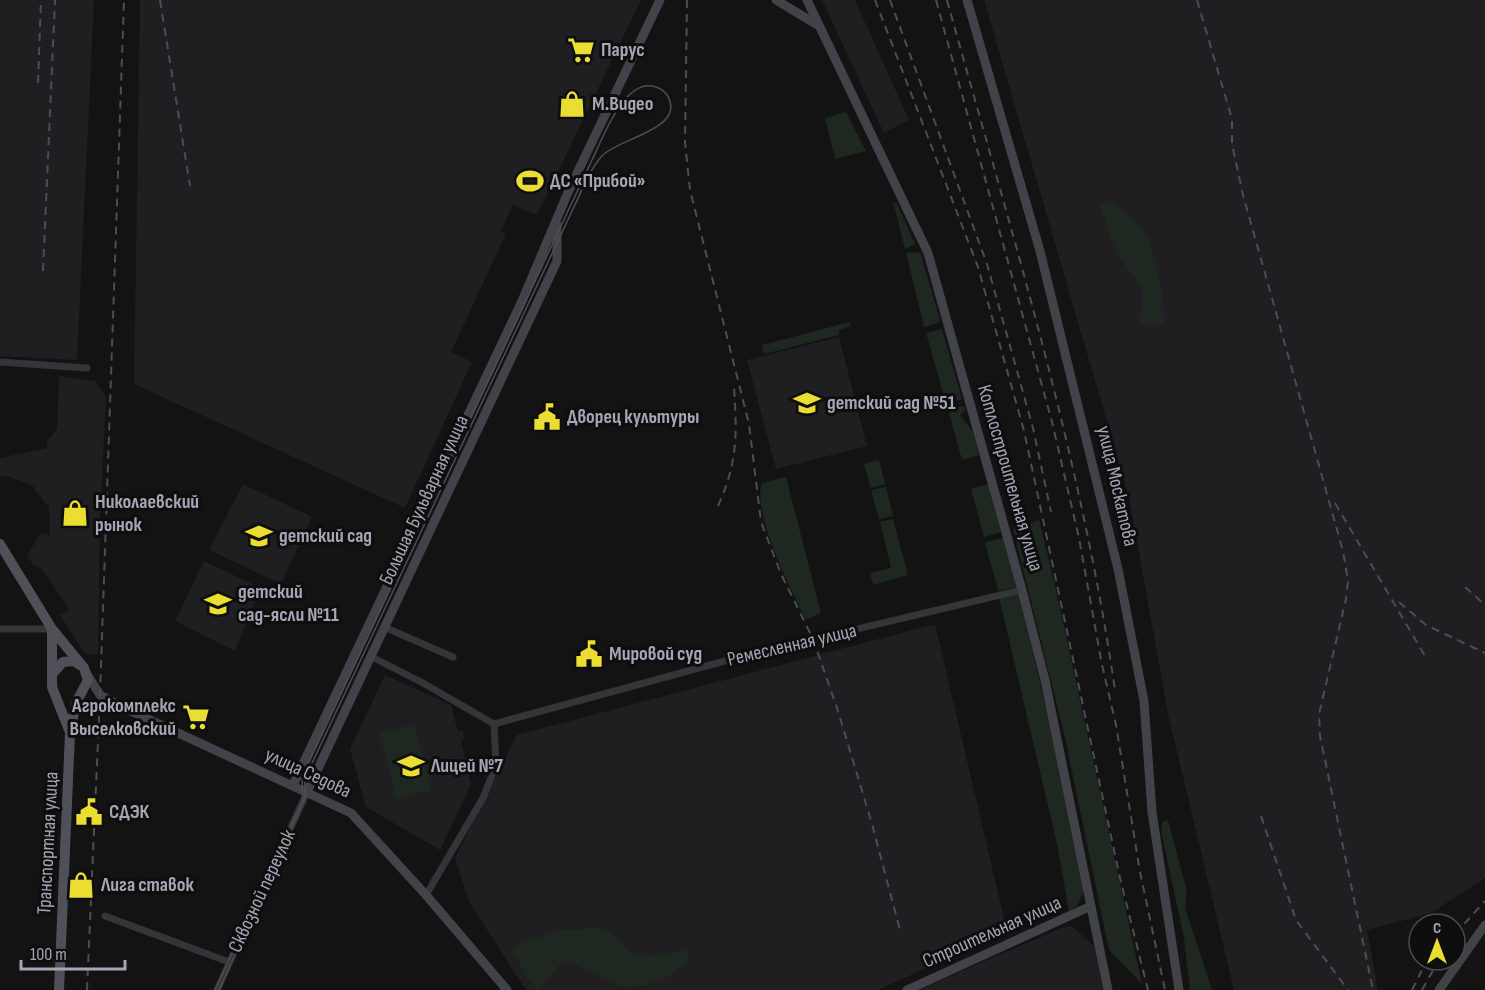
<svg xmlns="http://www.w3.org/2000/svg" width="1485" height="990" font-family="'Sofia Sans Condensed',sans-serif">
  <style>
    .built { fill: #1f1f21 }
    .green { fill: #1f2721 }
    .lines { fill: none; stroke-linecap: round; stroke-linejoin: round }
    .street { stroke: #343439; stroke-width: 7 }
    .secondary { stroke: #424249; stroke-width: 9 }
    .primary { stroke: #505058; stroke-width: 10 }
    .tram { stroke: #4d4d54; stroke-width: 1.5 }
    .rail { stroke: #4d4d54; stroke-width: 2; stroke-dasharray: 8 6; stroke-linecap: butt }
    .labels { text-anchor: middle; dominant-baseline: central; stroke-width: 6; stroke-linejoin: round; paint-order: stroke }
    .poi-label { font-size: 20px; font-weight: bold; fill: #a5a5b4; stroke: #0e0e0f; text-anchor: start }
    .street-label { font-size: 20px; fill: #a5a5b4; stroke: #0e0e0f }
  </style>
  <rect width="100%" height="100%" fill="#131314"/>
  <path class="built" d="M0,0H94L77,360L0,356Z
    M140,0H641L537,215L513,205L501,231L506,234L451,352L472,362L405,508L134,384Z
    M822,0H855L909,120L884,133Z
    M984,0H1485V878L1431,913L1367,930L1378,990H1234L1168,714L1129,497Z
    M839,337L867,446L776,469L747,360Z
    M59,376L95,381L106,397L100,521L98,654H85L60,615L69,609L41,568L33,565L27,555L41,533L50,535L49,505H46L32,485L7,476L0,477V458L47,448V441L57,429Z
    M243,484L312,517L281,584L209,550Z
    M204,561L261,588L235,651L175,621Z
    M935,624L1007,931L878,990H526L469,902L455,858L517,735Z
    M385,675L451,705L458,732L463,730L465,739L461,741L471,784L440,850L366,807L350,749Z
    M1072,926L1094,946L1103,990H918L1064,927Z"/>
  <path class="green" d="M846,112L866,151L835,159L825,118Z
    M1110,200C1118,207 1136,222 1142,229C1155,244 1167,305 1163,325L1147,326L1139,321C1152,281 1129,279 1116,250C1109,236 1106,220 1100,206Z
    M893,202L897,204L915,244L905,249Z
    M920,252L940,319L939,323L924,327L906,253Z
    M850,322L851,326L839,330V335L764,354L762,345Z
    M942,329L962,399L946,404L926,333Z
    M960,406L965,407V411L960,415L973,432L979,455L962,460L948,409Z
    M879,460L885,484L871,488L864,464Z
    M786,477L821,613L806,620C792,592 751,511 762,483Z
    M988,484L1001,532L984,537L971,489Z
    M886,487L893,516L879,519L871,490Z
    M893,519L908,575L873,585L870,573L891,568L880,522Z
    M1039,520L1054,581L1142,984L1109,950L1064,733L1013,529Z
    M1003,538L1017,587L998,591L985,542Z
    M1019,592L1075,835L1084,891L1077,906L1069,911L1057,844L999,597Z
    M415,724L431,790L396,799L379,733Z
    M1168,820L1187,891L1185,908L1212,990H1190L1184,938L1161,831L1162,822Z
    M603,928L617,937L632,955L654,956L685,949L689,959C674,976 648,988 625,987C614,986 582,967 569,962L560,964L539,990L529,980L514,952L517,945L561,930Z"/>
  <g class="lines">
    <path class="street" d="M0,362L87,368
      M384,627L453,657
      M0,629H52
      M370,656L423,683L494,724L496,765L483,798L426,895
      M494,724L743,656L1022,590
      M105,916L229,962
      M217,990L307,792"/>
    <path class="secondary" d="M776,0L819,26
      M807,0L928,253L1022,590L1045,680L1108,990
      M967,0L1040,251L1118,569L1144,701L1152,812L1179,990
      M87,674L100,695L122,707L351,813L426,895L507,990
      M293,785L522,301L569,190L660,0
      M307,792L557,261V225
      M907,990L1091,906
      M1439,990L1485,925"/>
    <path class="primary" d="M0,544L52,629L84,668L88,680L76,703L70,733L59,990
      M52,629V687L69,730
      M52,674L63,662L74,661L80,665"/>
    <path class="tram" d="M215,990L303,799L302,777L592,160C602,140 623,81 652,86C658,87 663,89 667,95C688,129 618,138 602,156C589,170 582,191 573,209L305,778V799L219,990"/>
    <path class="rail" d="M160,0L190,186
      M687,0L685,142L690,190L749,424L761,522L781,574L813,639L838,711L872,824L901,934
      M875,0L978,267L1024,431L1120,878L1148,990
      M890,0L987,264L1033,428L1051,512
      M936,0L1052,422L1079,538L1102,665L1116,725L1140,872L1165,990
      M947,0C1010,228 1081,455 1115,690
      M1197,0L1232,119V144L1243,195L1343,551L1348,581L1346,599L1319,714L1320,736L1373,990
      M38,83L41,0
      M43,271L55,0
      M1335,503L1425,656
      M718,506C738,461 737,435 734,387
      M1465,587L1485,605
      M1399,602L1426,625L1485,653
      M1261,816L1296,920L1348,990
      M1455,934L1485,901
      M87,990L100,695L124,0
      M1412,990L1427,960
      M1422,990L1439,960"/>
  </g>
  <defs>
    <symbol id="supermarket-bare" viewBox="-9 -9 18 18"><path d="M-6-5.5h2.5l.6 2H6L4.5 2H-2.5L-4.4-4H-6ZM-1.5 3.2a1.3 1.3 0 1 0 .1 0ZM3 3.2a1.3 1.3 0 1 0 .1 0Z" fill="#ebde33" stroke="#0e0e0f" stroke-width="2.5" paint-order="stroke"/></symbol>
    <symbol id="shop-bare" viewBox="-9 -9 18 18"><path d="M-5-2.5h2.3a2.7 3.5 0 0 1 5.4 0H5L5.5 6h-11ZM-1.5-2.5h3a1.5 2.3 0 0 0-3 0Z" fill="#ebde33" stroke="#0e0e0f" stroke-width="2.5" paint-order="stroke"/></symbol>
    <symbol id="stadium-bare" viewBox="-9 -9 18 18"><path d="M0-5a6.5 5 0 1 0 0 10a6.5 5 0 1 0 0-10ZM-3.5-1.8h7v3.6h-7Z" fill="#ebde33" stroke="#0e0e0f" stroke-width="2.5" paint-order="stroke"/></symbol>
    <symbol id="school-bare" viewBox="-9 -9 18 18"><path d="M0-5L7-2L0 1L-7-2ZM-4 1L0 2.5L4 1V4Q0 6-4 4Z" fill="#ebde33" stroke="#0e0e0f" stroke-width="2.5" paint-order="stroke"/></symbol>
    <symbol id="civic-bare" viewBox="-9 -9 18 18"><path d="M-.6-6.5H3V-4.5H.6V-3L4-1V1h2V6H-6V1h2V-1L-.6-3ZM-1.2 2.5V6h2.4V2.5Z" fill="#ebde33" stroke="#0e0e0f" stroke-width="2.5" paint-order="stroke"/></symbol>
    <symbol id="university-bare" viewBox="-9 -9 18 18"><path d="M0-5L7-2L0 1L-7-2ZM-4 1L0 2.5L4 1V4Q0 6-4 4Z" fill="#ebde33" stroke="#0e0e0f" stroke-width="2.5" paint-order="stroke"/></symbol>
  </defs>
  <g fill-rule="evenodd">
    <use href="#supermarket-bare" x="562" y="31" width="38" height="38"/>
    <use href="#shop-bare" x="553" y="85" width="38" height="38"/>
    <use href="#stadium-bare" x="511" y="162" width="38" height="38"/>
    <use href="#school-bare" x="788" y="384" width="38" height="38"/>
    <use href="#civic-bare" x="528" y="398" width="38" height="38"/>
    <use href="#shop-bare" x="56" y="494" width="38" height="38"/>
    <use href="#school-bare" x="240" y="517" width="38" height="38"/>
    <use href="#school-bare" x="199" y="585" width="38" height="38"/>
    <use href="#civic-bare" x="570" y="635" width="38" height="38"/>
    <use href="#supermarket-bare" x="177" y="698" width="38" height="38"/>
    <use href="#university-bare" x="392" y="747" width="38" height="38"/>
    <use href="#civic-bare" x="70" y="793" width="38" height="38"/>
    <use href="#shop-bare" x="62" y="866" width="38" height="38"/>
  </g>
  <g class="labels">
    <g class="poi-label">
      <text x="601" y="50">Парус</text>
      <text x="592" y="104">М.Видео</text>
      <text x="550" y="181">ДC «Прибой»</text>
      <text x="827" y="403">детский сад №51</text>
      <text x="567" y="417">Дворец культуры</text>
      <text x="95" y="502">Николаевский<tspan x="95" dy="23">рынок</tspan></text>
      <text x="279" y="536">детский сад</text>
      <text x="238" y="592">детский<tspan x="238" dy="23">сад-ясли №11</tspan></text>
      <text x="609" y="654">Мировой суд</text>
      <text x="176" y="706" text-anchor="end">Агрокомплекс<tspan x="176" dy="23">Выселковский</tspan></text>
      <text x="431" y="766">Лицей №7</text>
      <text x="109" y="812">СДЭК</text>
      <text x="101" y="885">Лига ставок</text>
    </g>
    <g class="street-label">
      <text transform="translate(1010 478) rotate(74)">Котлостроительная улица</text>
      <text transform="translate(1117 486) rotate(77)">улица Москатова</text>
      <text transform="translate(424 500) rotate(-65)">Большая Бульварная улица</text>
      <text transform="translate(792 645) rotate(-13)">Ремесленная улица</text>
      <text transform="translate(308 773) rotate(25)">улица Седова</text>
      <text transform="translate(48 843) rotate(-87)">Транспортная улица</text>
      <text transform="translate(262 891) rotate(-65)">Сквозной переулок</text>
      <text transform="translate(992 932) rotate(-24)">Строительная улица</text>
    </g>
  </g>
  <g transform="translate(1437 942)"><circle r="28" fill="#0e0e0f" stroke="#4a4a51" stroke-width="1.5"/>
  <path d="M0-4.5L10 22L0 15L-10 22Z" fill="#ebde33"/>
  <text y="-9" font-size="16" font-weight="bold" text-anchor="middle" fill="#a5a5b4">С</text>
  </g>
  <path d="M21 960v9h104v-9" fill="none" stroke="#a5a5b4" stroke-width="3"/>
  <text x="30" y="960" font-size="18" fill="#a5a5b4" stroke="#0e0e0f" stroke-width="4.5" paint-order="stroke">100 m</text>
</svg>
